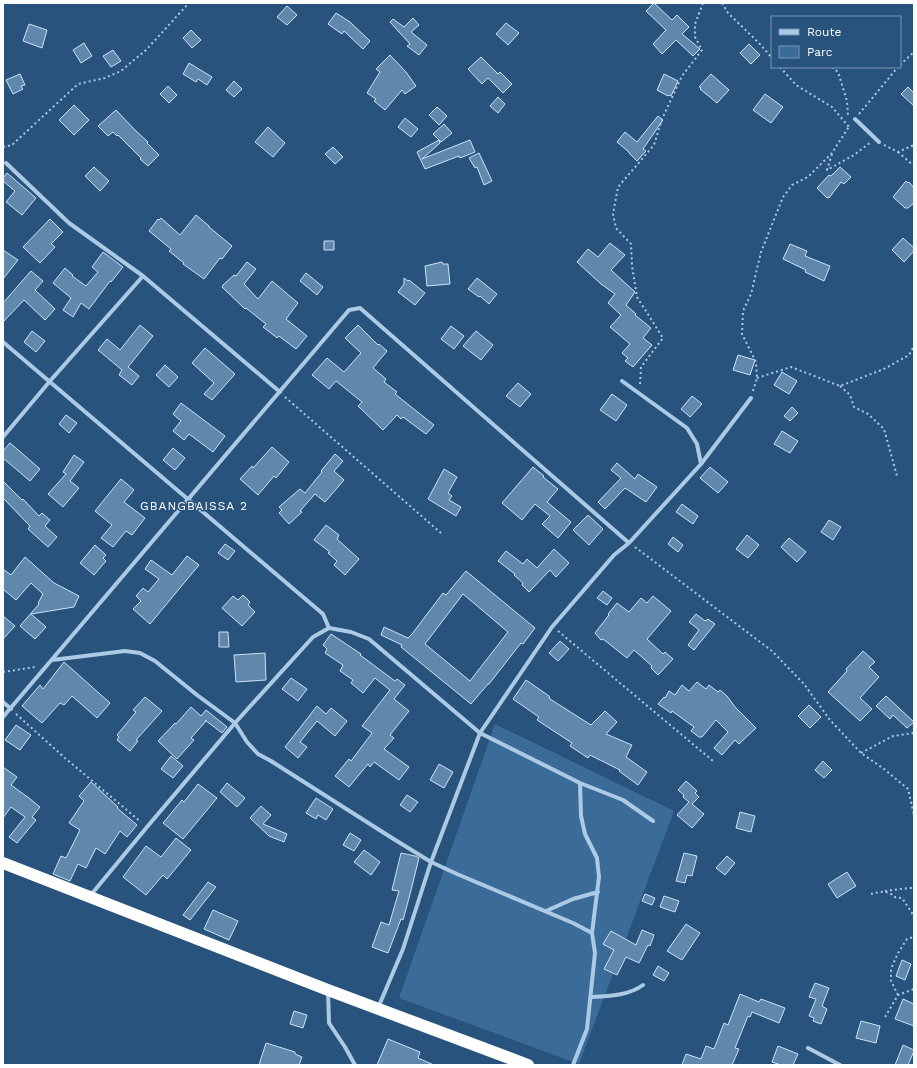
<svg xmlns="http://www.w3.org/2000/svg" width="917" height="1068" font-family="'Work Sans',sans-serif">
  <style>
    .green { fill: #3b6c99 }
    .building { fill: #6088ad; stroke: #cfe2f3; fill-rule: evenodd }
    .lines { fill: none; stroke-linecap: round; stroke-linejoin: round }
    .path { stroke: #accae4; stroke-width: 2; stroke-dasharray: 2 3; stroke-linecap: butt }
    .street { stroke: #accae4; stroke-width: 4 }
    .highway { stroke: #fff; stroke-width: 12 }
    .labels { text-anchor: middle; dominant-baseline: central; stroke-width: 3; stroke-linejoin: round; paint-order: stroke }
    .neighbourhood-label { font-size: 12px; letter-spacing: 1px; fill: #fff; stroke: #27537c }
  </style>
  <rect width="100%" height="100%" fill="#27537c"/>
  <path class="green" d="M495,724L674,811L579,1064L399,998Z"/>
  <path class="building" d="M654,3L672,20L677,15L689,27L682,34L700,49L693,56L676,40L662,54L653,44L666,30L646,11Z
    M287,6L297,15L287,25L277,17Z
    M336,13L350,22L370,41L363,49L344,31L342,34L328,24Z
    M413,18L419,25L411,32L427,45L419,55L407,46L410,44L390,22L393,19L404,27Z
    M506,23L519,33L508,45L496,34Z
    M29,24L47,30L42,48L23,41Z
    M191,30L201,40L192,48L183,38Z
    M84,43L92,56L81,63L73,50Z
    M749,44L760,55L751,64L740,53Z
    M113,50L121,61L111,67L103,56Z
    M390,55L406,72L416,86L405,94L402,90L385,110L374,101L376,99L367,93L380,72L376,69Z
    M481,57L498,74L500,72L512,84L503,93L488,78L482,84L468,69Z
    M189,63L212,77L207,85L198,79L196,82L183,74Z
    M20,74L25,85L21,86L23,89L13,94L6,80Z
    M664,74L678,81L671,96L669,95L668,96L657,90Z
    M711,74L729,90L717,103L700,89L701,88L699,87Z
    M234,81L242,89L234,97L226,90Z
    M168,86L177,95L169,103L160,94Z
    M908,87L914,93V106L901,94Z
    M765,94L783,107L771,123L753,110Z
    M498,97L505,104L498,113L490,106Z
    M74,105L89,120L74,135L59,120Z
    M437,107L447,116L439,125L429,115Z
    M116,110L135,130L148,142L147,143L159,155L148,166L140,159L141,158L118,135L117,136L113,132L108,136L98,126Z
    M658,116L663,120L643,149L646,151L637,161L629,153V152L617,142L625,132L637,142Z
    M405,118L418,129L411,137L398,127Z
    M444,124L452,133L441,142L439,140L440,143L422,159L470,140L475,152L460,158L459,156L425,169L417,152L439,140L433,134Z
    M268,127L285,143L273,157L255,142Z
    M333,147L343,157L335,164L325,154Z
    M479,153L492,181L484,185L477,167L475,168L469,158Z
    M94,167L109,181L100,191L85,176Z
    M840,167L851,177L844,184L841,182L829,198L827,197V198L817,188L829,175L831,176Z
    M7,173L36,198L22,215L6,202L15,191L3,181V178Z
    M906,181L908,183L909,182L914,188V203L908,208H905L893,197Z
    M196,215L209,226V227L232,246L222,259L220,258L204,279L183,264L184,263L169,251L171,249L149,231L158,219L159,220L161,218L180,235Z
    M50,219L63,232L51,244L55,247L40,263L23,247Z
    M903,238L914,248V251L904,262L892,250Z
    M324,241H334V250H324Z
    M610,243L625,255L611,270L635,292L626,305L636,314L635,315L651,328L643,338L652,345L633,367L625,361L628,358L622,353L630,344L610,327L621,315L608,303L615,294L601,284L577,262L588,249L598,257Z
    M790,244L807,251L805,256L830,266L824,281L805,272L806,270L783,259Z
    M3,250L18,260L3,279Z
    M103,252L123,267L111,282L110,281L89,309L81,303L73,317L63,310L71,298L53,283L65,268L73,275L72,276L86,286L98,272L92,267Z
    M247,262L256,269L244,284L258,299L272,281L298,303L286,319L307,336L296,349L279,336L277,338L276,337L263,327L266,324L246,308L245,309L222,287L223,285L234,275L236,276Z
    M442,262L443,264H448L450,284L427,286L425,266Z
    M31,271L43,281L35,290L55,309L45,320L24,300L3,322V303Z
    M306,273L323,287L317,295L300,281Z
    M404,278L408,281L409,280L425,293L415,305L398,292L404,284Z
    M477,278L497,294L489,304L480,296L479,297L468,289Z
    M140,325L153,336L128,367L139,376L132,385L119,375L122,370L98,350L107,339L120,350Z
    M358,325L378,345L379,344L387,351L373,368L386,379L384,382L397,392L395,394L434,425L426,434L403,417L401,419L397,415L383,430L358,406L362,402L336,381L329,389L312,375L327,358L344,372L361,353L345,338Z
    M451,326L464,336L454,349L441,339Z
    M32,331L45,341L36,352L24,342Z
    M476,331L493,345L481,360L463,346Z
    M205,348L235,374L212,400L204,394L214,383L192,363Z
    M738,355L755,360L750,375L733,370Z
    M165,365L178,377L169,387L156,375Z
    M782,372L797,381L789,394L774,385Z
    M518,383L531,394L520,407L506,396Z
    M612,394L627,405L616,421L600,410Z
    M692,396L702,404L690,417L681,409Z
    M181,403L225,436L213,452L189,434L184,440L173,431L181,421L173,414Z
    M792,407L798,413L790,421L784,416Z
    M66,415L77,423L69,433L59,424Z
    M782,431L798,441L790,453L774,444Z
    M10,443L40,469L30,481L3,458V451Z
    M272,447L289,462L276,478L274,476L258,495L240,479L252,466L253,468Z
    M173,448L185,458L175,470L163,460Z
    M335,454L343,461L334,471L344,480L325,502L315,494L300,511L302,512L289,524L279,513L282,510L279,507L300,489L305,493L322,472L321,471Z
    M74,455L84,462L70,481L79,488L63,507L48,494L66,474L63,472Z
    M617,463L635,479L638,474L657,487L646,502L625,488L605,509L598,502L621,478L611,470Z
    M533,467L544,476L543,477L558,489L547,502L571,522L558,538L542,524L550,516L535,504L522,520L502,503Z
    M710,467L728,482L718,493L700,478Z
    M444,469L457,477L448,493L452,496L449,500L461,507L456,516L428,499Z
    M121,479L134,490L124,502L145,518L132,535L126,531L113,547L101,538L112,525L95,511Z
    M3,481L22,500L23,499L39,516L42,513L50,520L45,526L57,537L48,547L28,529L30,526L3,498Z
    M682,504L698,516L693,524L676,512Z
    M588,515L603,529L589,545L573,530Z
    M829,520L841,527L833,540L821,532Z
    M326,525L339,535L337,539L359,559L345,575L334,565L337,561L328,553L330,552L314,540Z
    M747,535L759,545L748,558L736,549Z
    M673,537L683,545L678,552L668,544Z
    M789,538L806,552L797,562L781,547Z
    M225,544L235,551L228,560L218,553Z
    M95,545L106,555L103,558L106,561L94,575L80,563Z
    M554,549L569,563L556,577L550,570L529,592L522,585L523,583L514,575L515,574L498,561L506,551L523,564L527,559L537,568Z
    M187,556L199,565L150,624L133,609L141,601L136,596L143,588L148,592L159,579L145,569L151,560L172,575Z
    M25,557L54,583L79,596L74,607L31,614L46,627L35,639L20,626L39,604L38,603L43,594L31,583L16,600L3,589V569L11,575Z
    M466,571L535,628L523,644L521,643L489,684H488L471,704L401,647L402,645L381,635L384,627L408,638L412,634L443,593L446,595ZM463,594L508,632L470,681L425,644Z
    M603,591L612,598L607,605L597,598Z
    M243,595L250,602L248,605L255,612L242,626L222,608L233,596L238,600Z
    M653,596L671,611L647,639L663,654L665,652L673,659L658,675L651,668L652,666L634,650L627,658L603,639L601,640L595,633L609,615L608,614L617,603L629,612L641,598L647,603Z
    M696,614L705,621L708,619L715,624L694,650L688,645L699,630L689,622Z
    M3,616L15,626L3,639Z
    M219,632H228L229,647H219Z
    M331,634L361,654L360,655L395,681L397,679L405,685L394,699L409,711L390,735L394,738L384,749L409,767L399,780L374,762L370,767L368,764L349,787L335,776L349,759L351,761L372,733L362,726L390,690L375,678L363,693L351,683L353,680L340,671L343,665L325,653L327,649L323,645Z
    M560,641L569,649L558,661L549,653Z
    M863,651L875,662L869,667L879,677L860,698L872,709L860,721L828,692L847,671L846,669Z
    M265,653L266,680L236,682L234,655Z
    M64,662L110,703L97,718L72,696L64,705L60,703L42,723L22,706L40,685L43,689Z
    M291,678L307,689L298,701L282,689Z
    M526,680L549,696L550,699L591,725L605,711L617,722L606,734L632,745L626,757L647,772L638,785L619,771L620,770L590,755L588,758L570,746L572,743L537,720L539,717L513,699Z
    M697,682L706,689L709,685L718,692L720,690L727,696L735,707L756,728L739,744L735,740L722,755L714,748L728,732L716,720L702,737H699L691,731L694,727L672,711L671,713L658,704L664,697L665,698L669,691L675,695L682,685L689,691Z
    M886,696L914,722L907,728L893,715L890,719L876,706Z
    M145,697L162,711L136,740L138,741L130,751L117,740L119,737L117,735L136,712L133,710Z
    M809,705L821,717L810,728L798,716Z
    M317,706L326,714L331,708L347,721L335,736L317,721L300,742L307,747L298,758L285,747Z
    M191,707L201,716L206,710L227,727L222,733L205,720L206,721L191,738L194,740L177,759L158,741L175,723L176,724Z
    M16,725L31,735L20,750L5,740Z
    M171,756L183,766L173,778L161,769Z
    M823,761L832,770L824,778L815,770Z
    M439,764L453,772L444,788L430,780Z
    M3,767L17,777L11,785L29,798L40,807L32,817L36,820L17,843L9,837L25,817L11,807L3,818Z
    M686,781L697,791L695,793L699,797L692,804L704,814L692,828L677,815L689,802L683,797L684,795L678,790Z
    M91,782L118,807L117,808L137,825L127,837L120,831L105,854L96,848L86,868L78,864L70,881L53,874L61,856L66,858L80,830L69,823L84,801L79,796Z
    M227,783L245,798L237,807L220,792Z
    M198,784L217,798L183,839L163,823L182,800L184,802Z
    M407,795L418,802L410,812L400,805Z
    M316,798L333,809L326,820L318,815L316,819L306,813Z
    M261,806L271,815L263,824L287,834L284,842L269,836L250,818Z
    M740,812L755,816L751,832L736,828Z
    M350,833L361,840L354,851L343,845Z
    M176,838L191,850L167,879L163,875L146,895L123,877L146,846L161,857Z
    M364,850L380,862L371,875L354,862Z
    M401,853L415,856L419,858L409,898L403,920L401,919L388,953L372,947L381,922L389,925L399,891L392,890Z
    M684,853L697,856L692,876L687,875L685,883L676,881Z
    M727,856L735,863L725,875L716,868Z
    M847,872L856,886L837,898L828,884Z
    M208,882L216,887L190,920L183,915Z
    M645,894L655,898L652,905L642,901Z
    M664,896L679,901L675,912L660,907Z
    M213,910L238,921L229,940L204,929Z
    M686,924L700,933L682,960L667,951Z
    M642,930L654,935L650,946L648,945L639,963L626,957L617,975L604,969L614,950L603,944L611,931L636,945Z
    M902,960L911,964L905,980L896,976Z
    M658,966L669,973L664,981L653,975Z
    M815,983L829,988L822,1006L827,1009L821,1024L813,1021L814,1018L809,1016L816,999L809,997Z
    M740,994L759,1002L761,999L785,1008L779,1023L752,1012L750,1017L748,1016L735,1048L739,1049L732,1065H682L686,1054L701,1059L706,1046L714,1049L724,1023L728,1025Z
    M903,999L914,1004V1026L895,1019Z
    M294,1011L307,1015L303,1028L290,1024Z
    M861,1021L880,1026L876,1043L856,1038Z
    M388,1039L420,1052L418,1058L434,1065H377Z
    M266,1043L295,1052V1054L302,1057L299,1065H259Z
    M903,1045L914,1050V1051L908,1065H895Z
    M778,1046L798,1054L793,1065H781L772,1062Z"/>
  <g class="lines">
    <path class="path" d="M722,3L728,13L759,43L772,58
      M900,65L914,52
      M780,67L796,85L832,107L849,127
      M832,67L838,72L847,101L848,115
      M859,114L898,67
      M884,145L898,152L914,145
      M3,147L12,145L78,84L105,78L121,71L146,50L189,3
      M898,152L914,166
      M832,154L827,170L854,155L871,142
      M757,378L791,367L840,386L884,369L909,355L914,346
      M640,384L641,367L663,338L637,297L632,266L631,244L616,228L613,214L618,187L654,145L662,119L682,76L702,50L695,37V24L703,3
      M840,386L850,395L854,407L868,414L884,429L897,476
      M753,391L757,378L756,362L742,334L743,311L751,294L761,252L783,197L792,185L808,177L832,153L850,125
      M285,397L441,533
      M635,547L772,651L804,684L830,720L861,753L884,769L908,789L914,815
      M558,631L713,761
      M3,672L35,667
      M16,714L65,758L141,822
      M861,753L893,736L914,733
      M885,891L908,888H914
      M871,894C879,892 888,889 894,897L902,898L914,916
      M898,995L891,981V969L898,953L907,939L914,937
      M885,1017L898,995L914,989"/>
    <path class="street" d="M855,119L879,142
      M6,163L69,223L143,276L280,392
      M3,342L323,614L329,628
      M622,381L687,428L697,444L701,464
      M3,437L50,381L143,276
      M52,660L125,651L140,653L155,661L197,695L235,723L247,742L258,754L271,761L392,838L431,862L457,874L573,923L592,933
      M3,702L11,709
      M3,717L349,310L360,308L629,543
      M90,896L147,827L235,723L313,637L329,628L351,632L369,639L480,733L580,783L623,800L653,821
      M546,911L573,899L598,892
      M328,991L329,1023L345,1047L355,1065
      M591,997C608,996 628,996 643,985
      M378,1008L403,949L431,862L480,733L552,627L614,555L629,543L701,464L751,398
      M808,1048L840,1065
      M573,1065L587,1029L595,953L592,933L599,877L597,858L585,834L581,816L580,783"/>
    <path class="highway" d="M3,863L328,990L528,1065"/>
  </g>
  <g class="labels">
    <g class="neighbourhood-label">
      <text x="194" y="506">GBANGBAISSA 2</text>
    </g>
  </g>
  <rect width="917" height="1068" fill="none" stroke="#ffffff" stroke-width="8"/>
  <rect x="771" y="16" width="130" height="52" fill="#27537c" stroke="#7d98b0"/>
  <rect x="779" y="29" width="20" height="6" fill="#accae4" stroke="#7d98b0"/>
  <text x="807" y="36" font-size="12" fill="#ffffff">Route</text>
  <rect x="779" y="46" width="20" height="12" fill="#3b6c99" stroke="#7d98b0"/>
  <text x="807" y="56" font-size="12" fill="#ffffff">Parc</text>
</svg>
